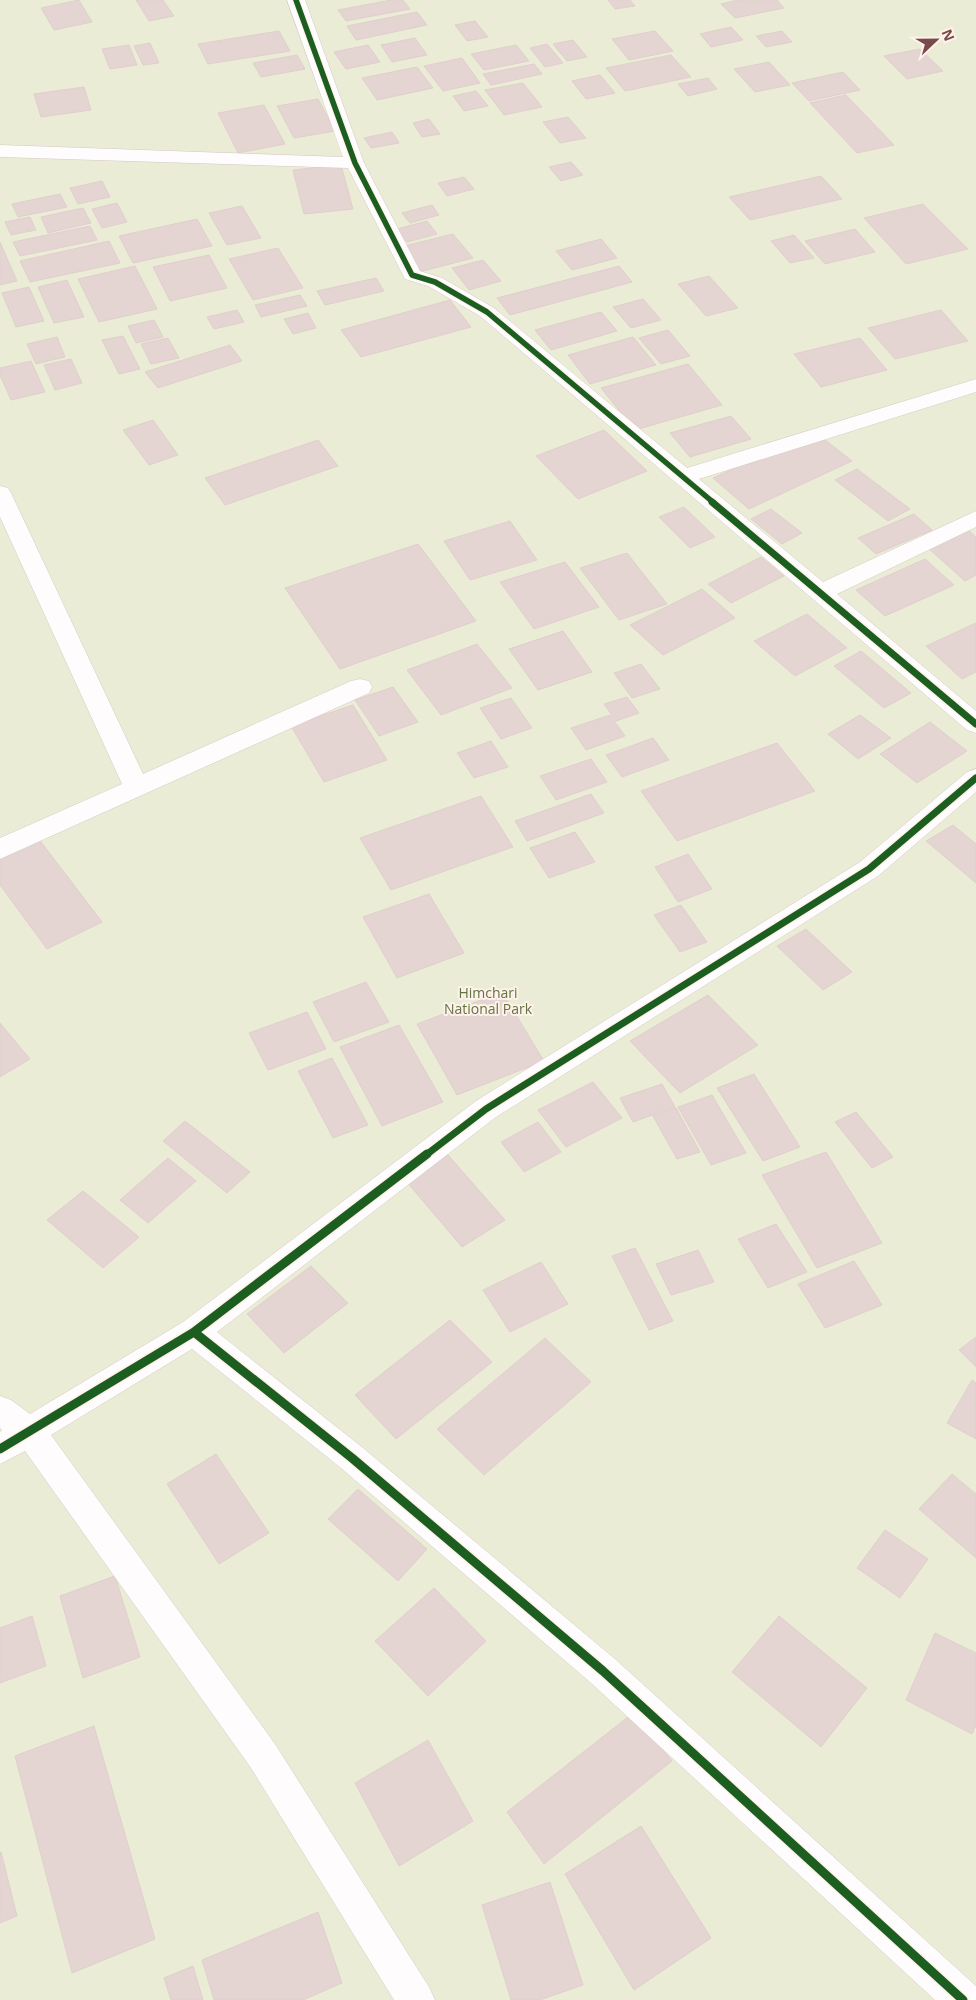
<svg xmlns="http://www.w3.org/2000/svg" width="976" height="2000" font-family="'Open Sans',sans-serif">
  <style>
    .green { fill: #eaecd5 }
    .building { fill: #e4d4d2; stroke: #e0cfcd }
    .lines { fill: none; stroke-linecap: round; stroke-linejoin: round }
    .minor-casing { stroke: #d6c9c7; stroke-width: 1 }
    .minor { fill: #fefcfc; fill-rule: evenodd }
    .cycleway-far2-casing { stroke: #fff1eb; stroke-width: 8 }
    .cycleway-far1-casing { stroke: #fff1eb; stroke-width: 10 }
    .cycleway-casing { stroke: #fff1eb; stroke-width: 12 }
    .cycleway-far2 { stroke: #1b5e20; stroke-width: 5.5 }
    .cycleway-far1 { stroke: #1b5e20; stroke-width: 7 }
    .cycleway { stroke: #1b5e20; stroke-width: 9 }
    .labels { text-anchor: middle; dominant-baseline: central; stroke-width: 4; stroke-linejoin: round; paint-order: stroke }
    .park-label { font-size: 14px; fill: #61763e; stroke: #fff1eb }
  </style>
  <rect width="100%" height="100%" fill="#f7eeeb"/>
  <path class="green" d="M0,0H976V2000H0Z"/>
  <path class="building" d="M79,0L92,22L54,30L41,8Z
    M136,0H163L174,16L149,21Z
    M391,0H403L410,9L346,21L338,10Z
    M608,0H630L635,6L615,9Z
    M738,0H777L784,8L735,18L721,4Z
    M417,12L427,25L356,40L347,26Z
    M475,21L488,37L467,41L455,25Z
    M731,27L743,40L711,47L700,34Z
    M279,31L290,51L208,64L198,44Z
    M655,31L673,51L629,60L612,39Z
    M782,31L792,42L766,47L756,36Z
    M415,38L427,55L392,62L381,45Z
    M573,40L587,57L567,61L553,44Z
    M150,43L159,63L143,65L134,46Z
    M547,44L563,63L545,67L530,48Z
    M129,45L137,65L110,69L102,49Z
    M368,45L380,62L346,69L334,52Z
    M516,45L529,61L484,70L471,54Z
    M920,49L943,71L907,79L884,56Z
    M297,55L305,69L261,77L253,63Z
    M671,55L691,77L625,91L606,68Z
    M462,58L480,83L443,91L424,66Z
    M769,62L790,85L755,92L734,69Z
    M534,64L542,74L491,85L483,74Z
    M417,67L433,88L377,100L362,78Z
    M843,72L860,90L809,101L792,83Z
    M600,75L615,93L586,99L572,81Z
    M708,78L717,89L688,96L678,84Z
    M523,83L542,107L504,115L485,90Z
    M84,87L91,110L41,117L34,94Z
    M476,91L488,106L464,111L453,96Z
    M846,95L894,145L857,153L810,103Z
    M318,99L335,131L294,138L277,106Z
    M264,105L285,144L238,153L218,113Z
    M568,117L586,138L560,143L543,122Z
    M429,119L440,134L422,137L413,123Z
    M392,132L399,143L371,148L364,138Z
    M571,162L583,175L561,181L549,167Z
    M341,165L353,209L304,214L293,170Z
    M821,176L842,199L750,220L729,197Z
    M464,177L474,189L447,196L438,183Z
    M102,181L110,197L78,204L70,188Z
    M60,194L67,207L18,217L12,204Z
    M117,203L127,222L102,228L92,209Z
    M923,204L968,249L906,264L864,218Z
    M432,205L439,215L410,223L402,213Z
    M242,206L261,238L227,245L209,213Z
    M83,208L91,223L48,233L41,217Z
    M30,217L36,230L11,235L5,222Z
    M197,219L212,246L133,263L119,236Z
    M427,221L437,234L407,242L397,229Z
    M90,226L97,240L20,256L13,242Z
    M855,229L875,252L825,264L805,241Z
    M453,234L473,258L419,272L400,247Z
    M794,235L814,258L790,263L771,241Z
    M601,239L617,258L572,270L556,251Z
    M109,241L120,263L30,282L20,261Z
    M0,242L17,281L0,285Z
    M278,248L303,288L253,300L229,259Z
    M209,255L227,288L170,301L153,267Z
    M483,260L501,281L469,290L452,268Z
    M135,266L157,309L99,322L78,279Z
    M619,266L632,282L510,315L497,298Z
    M709,276L738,308L706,316L678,284Z
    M376,278L384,291L325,305L317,291Z
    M67,280L84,317L54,323L38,287Z
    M29,287L44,321L16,327L2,293Z
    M300,295L307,306L261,317L255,305Z
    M643,299L661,320L631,328L613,307Z
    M450,300L471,327L361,357L341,330Z
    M237,310L244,322L214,329L207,317Z
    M941,310L968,341L895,359L868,328Z
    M601,312L617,331L551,350L535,330Z
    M308,313L316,328L293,334L284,319Z
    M154,320L163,337L136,343L128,326Z
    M668,330L690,356L661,364L639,338Z
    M123,336L140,369L119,374L102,340Z
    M57,337L65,357L36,364L27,344Z
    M633,337L656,365L590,384L568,355Z
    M168,338L179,358L151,364L141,344Z
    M860,338L887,370L821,387L794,354Z
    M230,345L242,361L158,388L145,372Z
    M71,359L82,383L55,390L44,365Z
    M31,361L45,392L11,400L0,375V368Z
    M688,364L722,405L635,430L601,388Z
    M731,416L751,439L690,457L670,433Z
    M153,420L178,455L149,465L123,430Z
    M604,430L647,471L578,499L536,456Z
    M815,432L852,461L749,509L713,478Z
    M318,440L338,466L225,505L205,478Z
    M857,469L910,509L888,521L835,480Z
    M684,507L715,537L690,548L659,517Z
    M771,509L802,533L782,544L751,519Z
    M914,514L932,530L876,554L858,538Z
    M510,521L537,560L470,580L444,541Z
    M967,529L976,537V575L965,581L927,547Z
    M418,544L476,621L340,669L285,588Z
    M627,553L667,604L619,620L580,568Z
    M761,557L784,576L731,603L708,584Z
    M925,559L954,585L885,616L856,590Z
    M565,562L599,607L534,629L500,582Z
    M702,589L735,618L663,655L630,625Z
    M807,614L847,648L795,676L754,641Z
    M976,623V672L962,679L926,646Z
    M563,631L592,672L538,690L509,649Z
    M477,644L512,688L441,715L407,670Z
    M861,651L911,693L884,708L834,666Z
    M641,664L660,689L632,698L614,673Z
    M393,687L418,722L379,736L355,700Z
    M627,697L639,713L616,721L604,704Z
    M511,698L532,728L501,739L480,708Z
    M353,705L387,760L324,782L291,726Z
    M610,715L625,736L586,750L571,728Z
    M860,715L891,738L858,759L828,734Z
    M930,722L967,751L917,783L880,754Z
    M653,738L669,760L622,777L606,755Z
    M491,741L508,767L474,778L457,753Z
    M777,743L815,791L677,841L641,791Z
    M591,759L607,782L556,800L540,776Z
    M591,794L604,813L527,841L515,821Z
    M481,796L513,847L391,890L360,838Z
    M953,825L976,844V883L926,841Z
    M575,832L595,862L549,878L530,848Z
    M38,838L102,922L47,949L0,885V856Z
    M688,854L712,889L678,902L655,867Z
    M429,894L464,953L397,978L363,917Z
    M681,905L707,942L680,952L654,915Z
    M806,929L852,972L823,990L777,946Z
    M366,982L389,1022L334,1042L313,1002Z
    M502,992L544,1061L457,1095L417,1024Z
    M708,995L758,1045L680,1093L630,1041Z
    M307,1012L326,1049L268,1070L249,1033Z
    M0,1023L30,1059L0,1077Z
    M399,1025L443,1102L382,1126L340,1047Z
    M332,1058L368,1125L333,1138L298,1071Z
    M754,1074L800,1147L763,1161L717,1088Z
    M593,1082L622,1118L566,1147L538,1110Z
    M662,1084L675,1107L633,1122L620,1098Z
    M712,1095L746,1153L711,1165L678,1107Z
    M676,1108L700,1152L677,1159L653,1116Z
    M856,1112L893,1157L872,1168L835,1122Z
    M185,1121L250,1172L227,1193L163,1141Z
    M538,1122L561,1152L524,1172L501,1142Z
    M826,1152L882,1243L817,1268L762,1175Z
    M448,1155L505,1220L462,1247L406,1181Z
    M168,1158L196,1181L148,1223L120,1200Z
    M83,1191L139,1237L103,1268L47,1220Z
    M776,1224L807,1272L768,1288L738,1239Z
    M635,1248L673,1321L649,1330L612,1256Z
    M698,1250L714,1282L671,1295L656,1264Z
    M854,1261L882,1305L825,1328L798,1284Z
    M541,1262L568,1304L510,1332L483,1290Z
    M311,1266L348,1303L284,1353L247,1314Z
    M450,1320L492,1362L396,1439L355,1395Z
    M976,1337V1367L959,1350Z
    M545,1338L591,1382L484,1475L437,1429Z
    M972,1380L976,1383V1439L947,1423Z
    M216,1454L269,1533L219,1564L167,1484Z
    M952,1474L976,1494V1558L919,1509Z
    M358,1489L427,1549L398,1581L328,1519Z
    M885,1530L928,1559L900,1598L857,1568Z
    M115,1576L140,1657L83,1678L60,1596Z
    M434,1588L486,1641L428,1696L375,1641Z
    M32,1616L46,1666L0,1683V1628Z
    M779,1616L867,1688L821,1747L732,1672Z
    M935,1633L976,1653V1725L972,1734L906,1700Z
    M633,1713L672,1761L544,1864L507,1812Z
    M94,1726L155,1939L72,1973L15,1756Z
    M428,1740L473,1821L399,1866L355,1783Z
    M641,1826L711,1938L634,1990L565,1874Z
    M1,1852L17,1916L0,1923V1852Z
    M550,1882L583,1985L540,2000H511L482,1905Z
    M318,1912L342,1983L303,2000H214L202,1960Z
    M193,1966L203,2000H171L164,1978Z"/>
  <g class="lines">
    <defs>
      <path id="minor" d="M287,0H305L364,163L420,271L442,278L494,308L687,468L976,379V392L699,479L823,582L976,511V527L837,594L976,711V733L967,730L480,316L428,286L405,279L348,168L0,157V145L343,157Z
        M0,486L8,488L11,493L143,774L351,681L360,679L369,681L372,687L369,693L0,859V838L122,784L0,517Z
        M976,769V792L878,876L496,1117L217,1332L363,1448L615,1659L976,1986V2000H935L591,1683L341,1468L192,1349L51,1435L275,1744L429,1987L435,2000H394L251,1768L25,1451L0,1464V1432L2,1430L0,1428V1396L11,1400L30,1414L183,1322L476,1101L860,862L967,772Z"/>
    </defs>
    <use href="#minor" class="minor-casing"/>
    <use href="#minor" class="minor"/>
    <defs>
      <path id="cycleway-far2" d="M296,0L355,163L412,275L435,282L487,312L714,503"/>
      <path id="cycleway-far1" d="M712,502L976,724
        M426,1155L486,1109L869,869L976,778"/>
      <path id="cycleway" d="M194,1332L352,1458L603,1671L963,2000
        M0,1449L194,1332L427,1154"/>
    </defs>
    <use href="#cycleway-far2" class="cycleway-far2-casing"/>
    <use href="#cycleway-far1" class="cycleway-far1-casing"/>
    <use href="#cycleway" class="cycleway-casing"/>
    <use href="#cycleway-far2" class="cycleway-far2"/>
    <use href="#cycleway-far1" class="cycleway-far1"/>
    <use href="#cycleway" class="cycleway"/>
  </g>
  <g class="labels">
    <g class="park-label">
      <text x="488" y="992">Himchari<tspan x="488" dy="16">National Park</tspan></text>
    </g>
  </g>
  <g transform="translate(936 40) rotate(68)" stroke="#fff1eb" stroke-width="4" paint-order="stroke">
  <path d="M0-4L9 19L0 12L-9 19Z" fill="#764b49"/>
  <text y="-8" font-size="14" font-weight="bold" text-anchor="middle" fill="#764b49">N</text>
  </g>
</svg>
